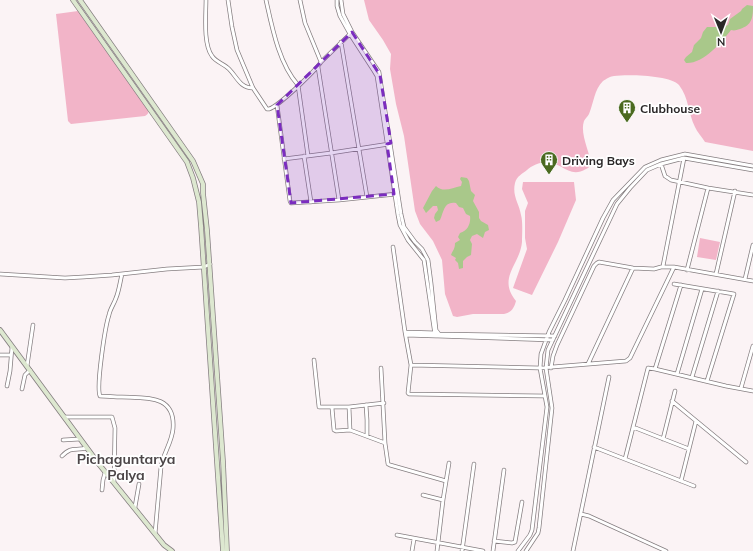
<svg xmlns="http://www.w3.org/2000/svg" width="753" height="551" font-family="Mulish,sans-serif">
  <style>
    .green { fill: #f2b4c8 }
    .water { fill: #a9c88a }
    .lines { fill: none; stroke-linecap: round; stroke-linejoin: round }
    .street-casing { stroke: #857e80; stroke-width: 4.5 }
    .secondary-casing { stroke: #857e80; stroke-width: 5.5 }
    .street { stroke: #fff; stroke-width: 3 }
    .secondary { stroke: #dde8d0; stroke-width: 4 }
    .marked { fill: #7b2cbf; fill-opacity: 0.2; stroke: #7b2cbf; stroke-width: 3; stroke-dasharray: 8 5; stroke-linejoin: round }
    .labels { text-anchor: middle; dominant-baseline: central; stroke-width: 3.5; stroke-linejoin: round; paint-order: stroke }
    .poi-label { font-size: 12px; font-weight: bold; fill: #2a2728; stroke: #fff; text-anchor: start }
    .quarter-label { font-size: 14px; font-weight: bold; fill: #4c4648; stroke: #fff }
  </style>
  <rect width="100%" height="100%" fill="#fbf3f5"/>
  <path class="green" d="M364,0H753V151L705,142C702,137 697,132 695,127C688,113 689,98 679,85C671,75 627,74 614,76C611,76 606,79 603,81C594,90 594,102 589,114C588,116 585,119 584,121C579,135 593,158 590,165C589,168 588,168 586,169C569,179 562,162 546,162C540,162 531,166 527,170C522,174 517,176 515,183C512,196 519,203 521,215C523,222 522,234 522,242C520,265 497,277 516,301C514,308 512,312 504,314H473L457,317L453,316L445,294L442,260L433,241L420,224L415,211L404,136L396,104L390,69L391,54L383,40L369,20Z
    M78,11L148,110C149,113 148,114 145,116L71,124L68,121L56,14Z
    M523,182H574L576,200L558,242L532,295L513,288L527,249L525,238V211L528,203L522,189Z
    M700,238L720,242L716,260L697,257Z"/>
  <path class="water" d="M747,5L753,6C753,18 752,25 740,29C736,30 735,31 731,30C721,43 703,64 686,63L684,60L686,57L692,52L694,45L701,38L703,32L707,27H723L728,25L730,19L741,11L742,9Z
    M461,177L467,178L469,181L471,191L475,195L473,201L479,212V218L481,221L488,225L489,230L485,232L483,238L477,234L472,236L470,240L472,244L471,255L467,257L463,261V268L459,269L458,263L455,260L456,258L451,255C453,250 455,249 455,243L460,240L458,237L460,233C468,231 471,223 470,216L466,214L463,208L459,207L456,203C444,201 444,211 440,220L436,222L434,218L435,214L438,210L437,206H433L426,213L423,208L432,191L436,186C443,193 452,188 461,186L462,182L460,179Z"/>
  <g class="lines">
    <defs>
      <path id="street" d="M206,0C206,15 203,44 212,56C216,62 224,64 229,69C237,77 240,88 253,88
        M228,0L232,27L237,50L253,88L267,109H269C279,106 315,71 321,62L351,33
        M266,0C272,27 279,64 298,85L308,156
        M300,0L305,23L321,62
        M337,0V6L340,16L350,34L374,71L377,76L398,215L400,225L408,240L424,260L435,335L438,336L553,340
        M341,0L343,14L352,32L379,72L401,214L404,227L415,242L422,249L428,260L431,283L436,330L439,334L555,336
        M341,42L367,197
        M318,67L339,200
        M277,105L290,201L291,203L339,200L396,194
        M304,156L311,202
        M284,159L331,153L389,144
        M661,164L665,176L671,180L708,188L753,195
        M393,247L405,332L411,365L408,393L409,394L545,396
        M663,266L684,158
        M687,270L708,188
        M0,274L65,278L83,277L112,275L167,269L204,267L210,264
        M122,274C120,282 119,291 116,298C114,304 110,309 109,315C105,327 96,387 100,396C107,396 114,397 122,397C145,398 176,394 173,429C172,442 163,454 161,467L155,534
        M716,274L735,191
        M745,279L753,245
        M674,284L734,294L707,381
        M405,332L436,333
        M406,335L436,336
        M0,355H11
        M314,360L319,407H349L384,403
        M588,364L633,268
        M411,365L540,368L626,361L630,358L674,267L753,281
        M27,366L33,325
        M381,368L385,443L388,464L390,465L446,481
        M551,368L553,356L557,345L594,266L597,263L599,262L633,268L654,269L661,267H674
        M655,369L681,285
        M677,374L702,289
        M692,377L718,291
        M7,386L10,371L12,347
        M741,388L753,346
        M22,389L25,375L30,370
        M672,401L746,462
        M366,405L367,420V436
        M349,407L350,430
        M332,408L334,430L336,431L350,430L385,443
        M64,417H112L115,428L114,481
        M633,427L689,449
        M663,439L675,391
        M63,440L80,439
        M594,447L694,486
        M62,456C72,446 74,451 87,448
        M625,459L648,368L655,369L726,386L753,391
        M681,481L696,421
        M102,490L103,480L105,473
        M423,495L443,500
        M135,507L139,484
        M581,514L589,516L666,551
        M397,535L483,551
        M494,541L512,543L515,542L522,502
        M412,551L414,539
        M437,551L443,500L449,463
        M462,551L474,464
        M493,551L504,470
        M518,551L530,535L532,530L547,407L540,368L541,354L549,332L565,300L603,218L613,200L645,167L661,160L685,154L753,166
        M526,551L538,533L539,528L552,408L546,368L548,350L617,204L630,188L647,170L661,164L684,158L753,170
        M573,551L609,377"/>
      <path id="secondary" d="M73,0L187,162L193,178L199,202L201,226L223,551
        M80,0L193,161L203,184V193L207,230L223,461L227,551
        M0,330L98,463L164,545L172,551"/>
    </defs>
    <use href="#street" class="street-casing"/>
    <use href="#secondary" class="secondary-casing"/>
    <use href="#street" class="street"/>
    <use href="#secondary" class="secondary"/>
  </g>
  <path class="marked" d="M352,32L380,75L391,143L387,144L394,194L291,203L277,105Z"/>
  <defs>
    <symbol id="building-pin" viewBox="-11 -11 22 30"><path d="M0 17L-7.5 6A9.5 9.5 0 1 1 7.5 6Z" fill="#4b6a20" stroke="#fff"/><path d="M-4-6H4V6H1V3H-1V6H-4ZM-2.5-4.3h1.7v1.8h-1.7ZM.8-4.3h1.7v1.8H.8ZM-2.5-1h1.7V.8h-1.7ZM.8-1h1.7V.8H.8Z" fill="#fff"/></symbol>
  </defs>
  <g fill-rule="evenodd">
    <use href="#building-pin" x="617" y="98" width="20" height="27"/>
    <use href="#building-pin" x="539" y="150" width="20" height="27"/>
  </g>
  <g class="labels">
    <g class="poi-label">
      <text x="640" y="108">Clubhouse</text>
      <text x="562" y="160">Driving Bays</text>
    </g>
    <g class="quarter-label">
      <text x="126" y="459">Pichaguntarya<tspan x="126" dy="16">Palya</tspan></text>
    </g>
  </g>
  <g transform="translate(721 32) rotate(179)" stroke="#ffffff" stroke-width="3" paint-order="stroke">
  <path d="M0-3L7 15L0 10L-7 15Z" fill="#2a2728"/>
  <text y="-6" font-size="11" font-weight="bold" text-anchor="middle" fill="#2a2728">N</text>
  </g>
</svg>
